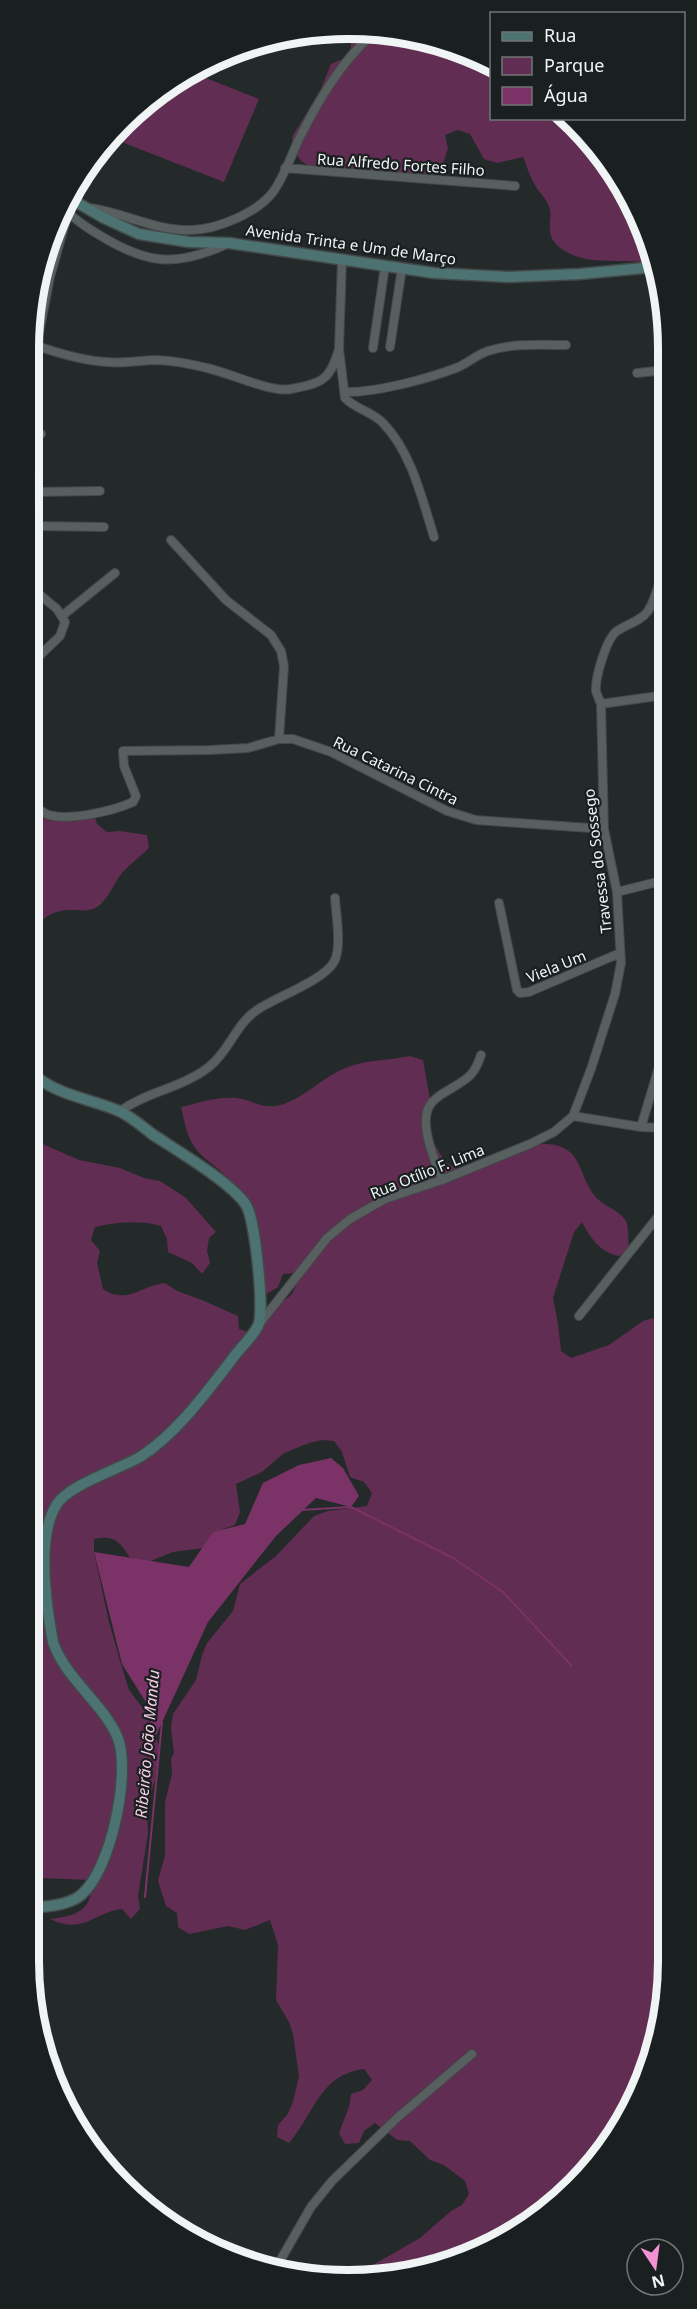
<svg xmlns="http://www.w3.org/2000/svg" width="697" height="2309" font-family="'Noto Sans',sans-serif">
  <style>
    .green { fill: #612d52 }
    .water { fill: #7b3267 }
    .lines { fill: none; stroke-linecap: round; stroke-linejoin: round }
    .stream { stroke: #7b3267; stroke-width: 2 }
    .street-casing { stroke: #434848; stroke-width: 10 }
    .secondary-casing { stroke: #434848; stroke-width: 13 }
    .street { stroke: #585f5f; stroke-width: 8 }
    .secondary { stroke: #4d7272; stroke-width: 10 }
    .labels { text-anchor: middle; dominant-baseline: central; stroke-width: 4.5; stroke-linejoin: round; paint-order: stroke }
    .street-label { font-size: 15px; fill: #f0f4f4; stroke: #1a2020 }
    .water-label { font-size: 16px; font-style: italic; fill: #f7cce8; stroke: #1a2020 }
    .rim { fill: none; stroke: #f0f4f4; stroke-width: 8 }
  </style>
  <rect width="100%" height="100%" fill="#242a29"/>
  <path class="green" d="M286,35C277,46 262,56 247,59L241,53Z
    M350,35H411L491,65L492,118L566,119L589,137L636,207L652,263C632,260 612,262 592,260C576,258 550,248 550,230C549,221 552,215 549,207C546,197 538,192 534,183C529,175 527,166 523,157L497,163L484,159L470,134L458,130L445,135L448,148L440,173L414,182L401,176L324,175L301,161L294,151L292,137L321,89L331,64L343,59L351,48Z
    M193,73L259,99L224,182L114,139L170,83Z
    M47,815H61L72,822L95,817L97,824L107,832L120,831L147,835L149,848C140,857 130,864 122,873C113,884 109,899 97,907C89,912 78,910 70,910C32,912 38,935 32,963L33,825Z
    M410,1056L423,1060L430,1099L426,1114L432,1140L445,1162L457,1169C487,1162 546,1127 572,1154C582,1165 584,1183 594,1195C602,1206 619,1209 626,1221C629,1228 628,1241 629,1249L619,1256C601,1253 590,1238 582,1222L574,1232L553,1298L558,1324L561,1351L571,1358L609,1345L643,1321L664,1315L662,2023L615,2138L543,2215L432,2270L352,2277L420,2238L451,2211L462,2205L469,2194L465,2181L444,2165L430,2160L410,2141L397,2140L375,2123L364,2131L359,2143L345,2144L339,2133L349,2107L351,2094L363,2090L372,2080L364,2069C320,2074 314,2114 289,2143L277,2137L278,2125L287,2115L293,2102L299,2076L293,2034L289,2022L276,2000L278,1945L270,1920L245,1930L228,1926L189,1934L178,1927L177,1913L166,1906L158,1881L165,1855V1802L172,1774L171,1759L174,1753L171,1727L173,1714L196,1680L202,1655L207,1643L233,1611L240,1584L276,1556L314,1516L328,1511L367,1506L372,1493L364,1482L350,1477L342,1452L334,1441L322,1440L309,1443L284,1453L262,1472L236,1484L240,1512L235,1525L223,1529L203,1548L173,1552L148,1562L133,1563C122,1545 117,1534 94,1539V1553L109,1622L121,1664L129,1690L145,1711L160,1748L155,1780L147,1805L148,1833L138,1896L140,1909L131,1919L122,1909C92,1913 84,1935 50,1919C76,1916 94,1910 91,1880L39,1878L29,1895L31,1139L79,1160L120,1168L144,1178L160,1181L186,1198L216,1232L209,1238L207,1251L210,1263L202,1274L192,1263L168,1252L167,1239L161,1226C140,1220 117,1222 95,1227L91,1240L100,1251L97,1263L103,1289C127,1305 140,1286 165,1283L177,1291L202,1300L238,1316L239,1329L252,1333C257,1327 262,1319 267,1314C283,1297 297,1301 297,1273L283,1274L278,1287L267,1294L239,1195C227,1168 205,1165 192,1143C186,1132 184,1119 181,1107C198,1103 218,1096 236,1098C255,1100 261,1111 284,1104C306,1096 322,1078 343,1069C365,1059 388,1061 410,1056Z"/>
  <path class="water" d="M331,1458L343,1468L359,1496L351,1507L316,1498L276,1536L208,1622L153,1742L147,1704L122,1664L94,1552L189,1567L213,1532L245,1524L263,1483L299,1465Z"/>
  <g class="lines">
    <path class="stream" d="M301,1510L351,1507L453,1558L503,1592L571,1665
      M145,1897L162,1722"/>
    <defs>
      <path id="street" d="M285,168L515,186
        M90,208C126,213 154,231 192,230C218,229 257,213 273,192C284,177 291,156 299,139C318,101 340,64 371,35
        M67,211C76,221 89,229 101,236C147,264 175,267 225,245
        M68,213L50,277L37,343L40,347C61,354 86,361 107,362C124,364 141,360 158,360C175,361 191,364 207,368C230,373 271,393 291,389C323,383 330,380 339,349
        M342,260L339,349L345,398C355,409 373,412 383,423C412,453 422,499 434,537
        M390,347L402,268
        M373,348L385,266
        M637,373L666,370
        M344,392C375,393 427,379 456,368C467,364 476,355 488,351C513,343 540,345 566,345
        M34,438L41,434
        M34,492L100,491
        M34,526L104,527
        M171,540L226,600L271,635L281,651L284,666L279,739
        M62,616L115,573
        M33,662L60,636L65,622L57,609L33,589
        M601,704L665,695
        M33,805C38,808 43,813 49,815C70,821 113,811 133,802L136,796L124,766L123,751L210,750L248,748L279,739H293L331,752L447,811L476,820L604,829
        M617,892L665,880
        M499,903L517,990L520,993L529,992L620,953
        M32,1086L37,1078
        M120,1111C148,1091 183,1088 210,1066C229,1051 236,1024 257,1010C276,997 323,981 334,962C342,948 336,914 335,898
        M573,1116L641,1127L664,1128
        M641,1127L664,1050
        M442,1180C435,1161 418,1123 430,1105C435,1097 444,1093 452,1088C469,1078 475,1074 481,1055
        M579,1316L664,1209
        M260,1323L327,1238L350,1219L385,1199L442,1180L530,1144L554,1132L573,1116L591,1069L615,994L621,963L617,892L604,829L601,704C599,699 597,695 596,691C595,678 606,639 617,631C627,624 641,621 648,611C657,597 660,578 665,563
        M277,2266L311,2207L332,2181L397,2118L472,2054"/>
      <path id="secondary" d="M71,199L102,217L139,234L189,242L229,243L434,273L509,277L580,274L654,267
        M29,1909C45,1906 68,1906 81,1895C111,1871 132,1770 117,1736C101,1701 65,1678 53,1642C46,1604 36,1536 57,1504C69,1485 119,1469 140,1457C177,1434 209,1389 236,1354C243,1345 253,1336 258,1326C265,1313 255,1218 246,1205C232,1183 176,1150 152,1134C142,1126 130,1116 119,1111C89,1098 57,1096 32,1073"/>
    </defs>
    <use href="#street" class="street-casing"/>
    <use href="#secondary" class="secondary-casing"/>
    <use href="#street" class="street"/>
    <use href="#secondary" class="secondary"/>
  </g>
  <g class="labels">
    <g class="street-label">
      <text transform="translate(401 164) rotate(4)">Rua Alfredo Fortes Filho</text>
      <text transform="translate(351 244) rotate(8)">Avenida Trinta e Um de Março</text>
      <text transform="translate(396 770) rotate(26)">Rua Catarina Cintra</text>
      <text transform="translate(597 861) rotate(-97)">Travessa do Sossego</text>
      <text transform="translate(556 966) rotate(-22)">Viela Um</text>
      <text transform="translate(427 1171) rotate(-22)">Rua Otílio F. Lima</text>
    </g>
    <g class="water-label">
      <text transform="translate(147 1744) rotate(-85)">Ribeirão João Mandu</text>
    </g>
  </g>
  <path d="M0 0H697V2309H0ZM348 39H349A309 309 0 0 1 658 348V1961A309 309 0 0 1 349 2270H348A309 309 0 0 1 39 1961V348A309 309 0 0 1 348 39Z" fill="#1a2020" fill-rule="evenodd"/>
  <path class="rim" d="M348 39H349A309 309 0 0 1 658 348V1961A309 309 0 0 1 349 2270H348A309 309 0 0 1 39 1961V348A309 309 0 0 1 348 39Z"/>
  <rect x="490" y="12" width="195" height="108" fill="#1a2020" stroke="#707575" stroke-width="1.5"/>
  <rect x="502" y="32" width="30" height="9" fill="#4d7272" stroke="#707575" stroke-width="1.5"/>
  <text x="544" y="42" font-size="18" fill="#f0f4f4">Rua</text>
  <rect x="502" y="57" width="30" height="18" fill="#612d52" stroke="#707575" stroke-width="1.5"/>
  <text x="544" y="72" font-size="18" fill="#f0f4f4">Parque</text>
  <rect x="502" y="87" width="30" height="18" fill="#7b3267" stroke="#707575" stroke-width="1.5"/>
  <text x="544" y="102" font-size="18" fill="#f0f4f4">Água</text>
  <g transform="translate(655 2267) rotate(167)"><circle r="28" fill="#1a2020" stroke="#707575" stroke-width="1.5"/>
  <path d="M0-4.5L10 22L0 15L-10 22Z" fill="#f391d5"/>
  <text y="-9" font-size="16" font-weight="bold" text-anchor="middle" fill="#f0f4f4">N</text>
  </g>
</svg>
